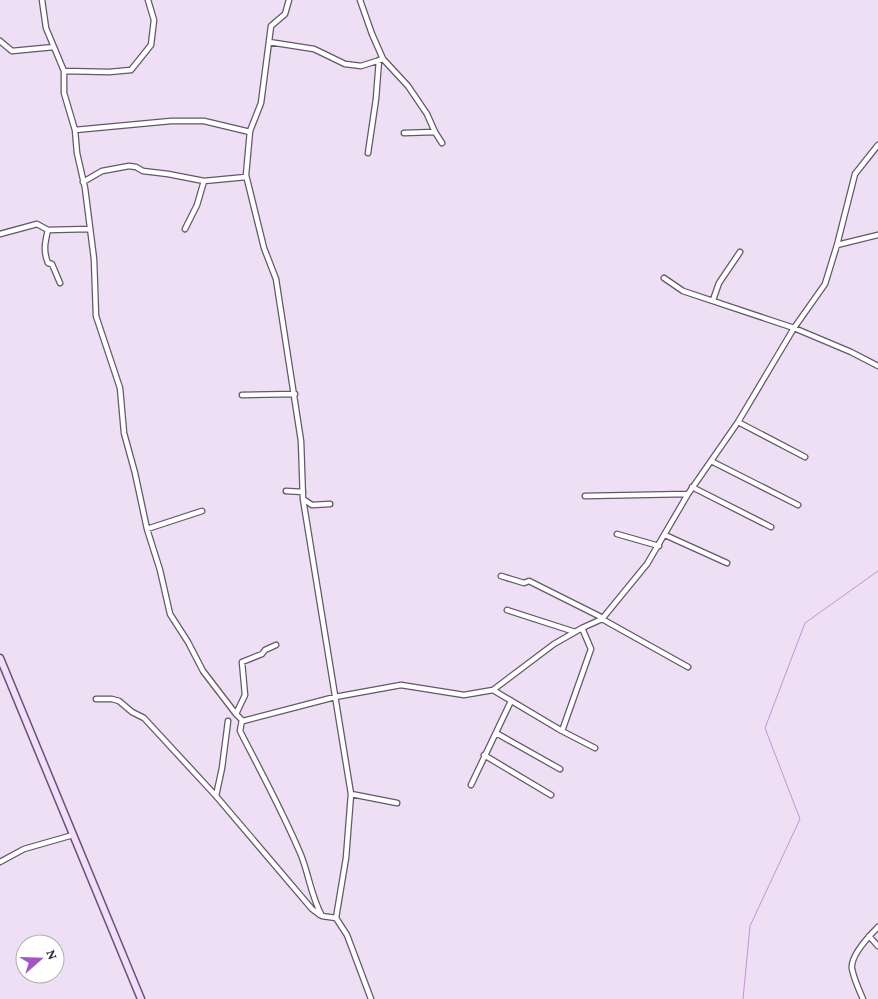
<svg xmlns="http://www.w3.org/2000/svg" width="878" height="999" font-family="'Crimson Pro',serif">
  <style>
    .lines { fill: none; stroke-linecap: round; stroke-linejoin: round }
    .stream { stroke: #c392d9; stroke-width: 1 }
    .street-casing { stroke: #635769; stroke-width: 7 }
    .secondary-casing { stroke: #635769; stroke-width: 9 }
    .street { stroke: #fff; stroke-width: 4.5 }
    .secondary { stroke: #f3dcfd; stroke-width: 6 }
  </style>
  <rect width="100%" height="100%" fill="#eedff5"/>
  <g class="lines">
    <path class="stream" d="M743,999L750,926L800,819L765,728L805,623L878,571"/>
    <defs>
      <path id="street" d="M42,0L46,28L64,71V93L75,130L77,153L85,188L94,259L96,316L120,388L124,433L135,473L147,529L160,570L170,614L188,642L203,671L236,714L242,720L240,731C261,772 283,812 301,855C309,875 311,896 322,916L336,918
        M289,0L285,14L271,26L261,103L250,131L246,175L264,248L276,279L301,441L303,499L351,794L346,858L336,918L347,935L371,999
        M360,0L372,34L383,59L408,86L427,114L435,132L442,143
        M0,41L12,51L54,47
        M269,42L314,49L345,64L361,66L383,59
        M64,71L109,72L131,70L151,45L154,20L148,0
        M75,130L171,121H204L250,132
        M404,133L435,132
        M368,153L376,99L379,60
        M83,182L102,171L129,166L136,167L143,171L168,174L204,181L246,177
        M185,229L197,205L204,181
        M48,230C45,242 43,251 48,263L52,264L60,283
        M0,234L37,224L48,230L89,229
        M837,245L878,235
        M664,278L683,291L794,328L851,352L878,366
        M713,300L719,283L740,252
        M242,395L295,394
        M738,422L805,457
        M711,461L798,505
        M692,487L771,527
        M286,491L303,492
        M585,496L688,494
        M303,499L312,505L330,504
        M147,529L202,511
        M617,534L659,546
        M665,535L727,563
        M501,576L524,583L529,581L603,618
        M507,610L575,632
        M602,619L688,667
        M493,690L562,731L595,748
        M96,699H112L119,701L132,712L144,718L216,796L312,909L320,915
        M236,714L245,695L242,662L262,654L265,650L276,645
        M243,721L335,697L401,685L464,695L493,690L554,644L582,628L602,619L647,564L688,494L738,422L794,328L825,284L837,245L855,174L878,145
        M562,731L591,649L582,628
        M496,733L560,769
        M484,755L551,795
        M471,785L511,701
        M351,794L397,803
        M216,796L222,768L228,721
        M0,862L24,849L73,835
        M869,936L878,946
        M863,999C859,990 854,979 852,969C850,956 869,936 878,927"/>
      <path id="secondary" d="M0,658L141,999"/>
    </defs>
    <use href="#street" class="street-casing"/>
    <use href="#secondary" class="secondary-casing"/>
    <use href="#street" class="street"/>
    <use href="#secondary" class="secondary"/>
  </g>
  <g transform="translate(40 959) rotate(70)"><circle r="24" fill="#ffffff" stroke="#afadb0"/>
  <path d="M0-4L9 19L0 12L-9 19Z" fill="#a454c5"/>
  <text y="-8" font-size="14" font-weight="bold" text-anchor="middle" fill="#37313a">N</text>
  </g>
</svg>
